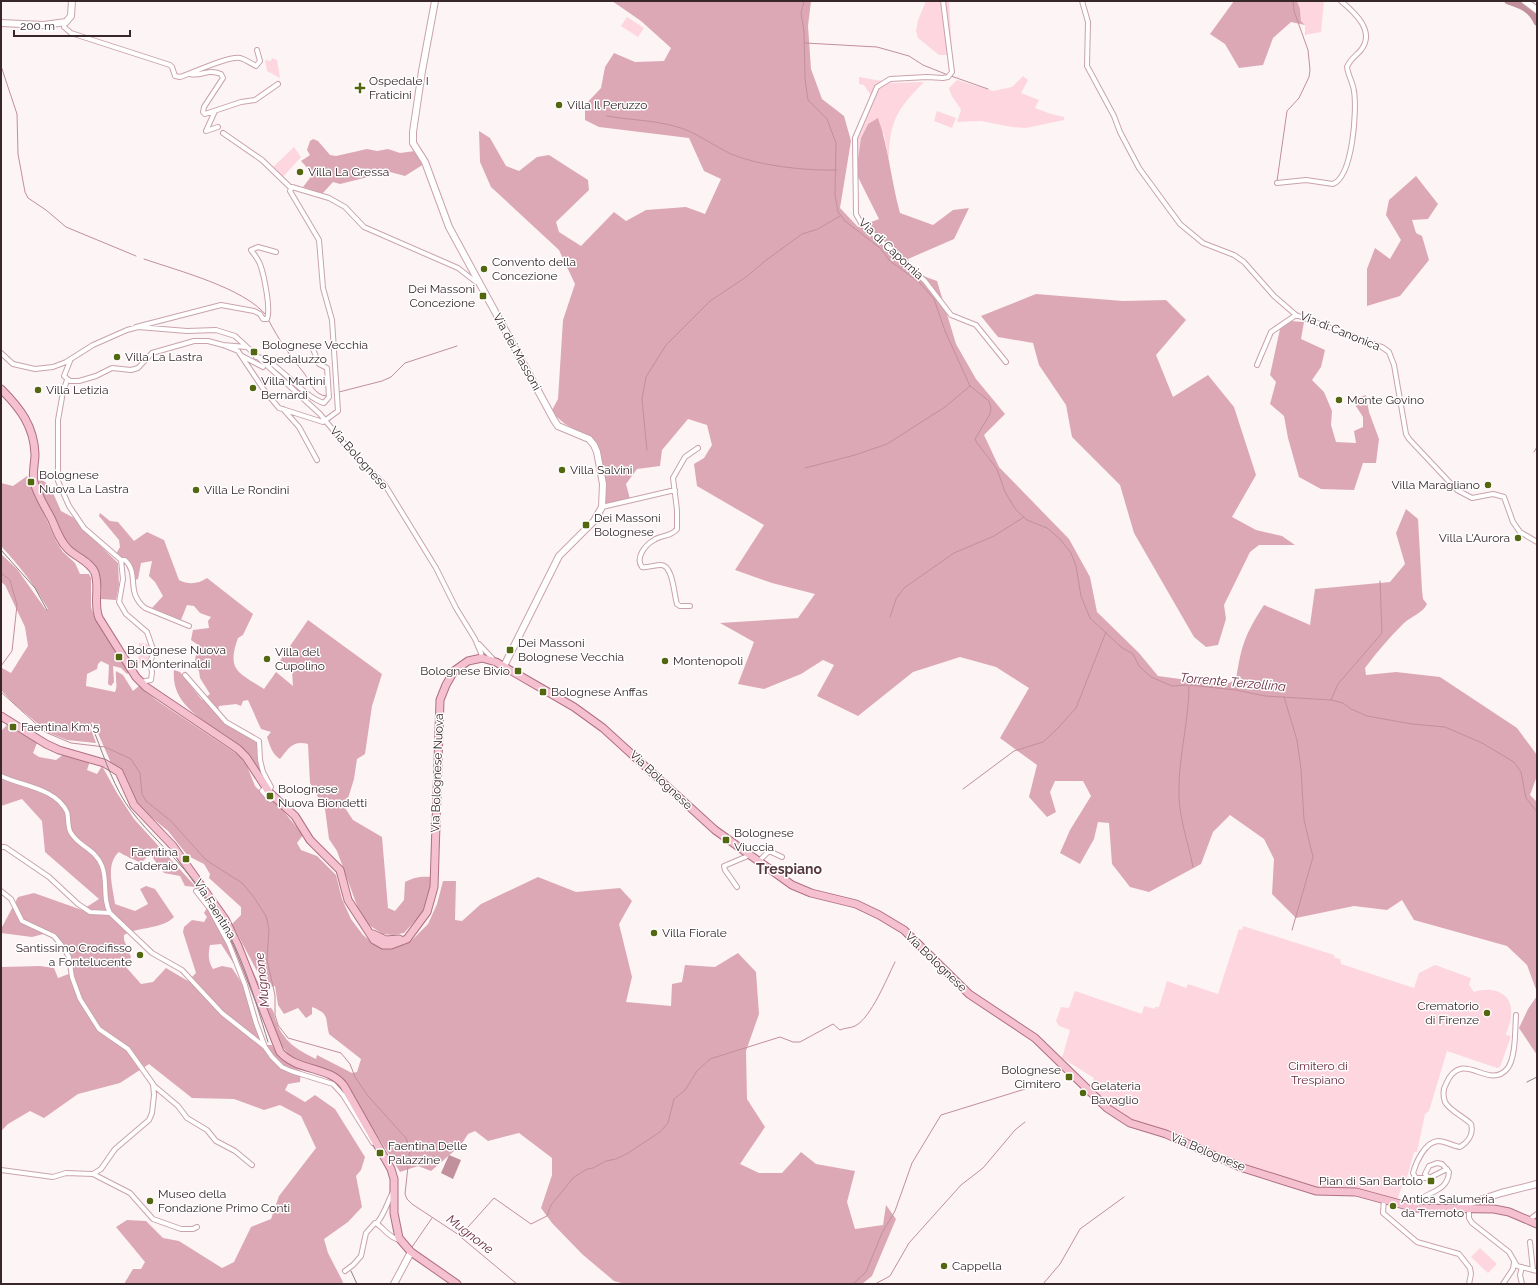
<svg xmlns="http://www.w3.org/2000/svg" width="1538" height="1285" font-family="Raleway,sans-serif">
  <style>
    .green { fill: #fdd6df }
    .forest { fill: #dda8b5 }
    .water { fill: #c28f9c }
    .lines { fill: none; stroke-linecap: round; stroke-linejoin: round }
    .stream { stroke: #c28f9c; stroke-width: 1 }
    .river { stroke: #c28f9c; stroke-width: 7 }
    .street-casing { stroke: #caa3ad; stroke-width: 6 }
    .secondary-casing { stroke: #caa3ad; stroke-width: 8 }
    .primary-casing { stroke: #af7081; stroke-width: 9 }
    .street { stroke: #fff; stroke-width: 4 }
    .secondary { stroke: #fff; stroke-width: 6 }
    .primary { stroke: #f5c1d0; stroke-width: 7 }
    .rail { stroke: #8f8286; stroke-width: 1 }
    .poi-dot { fill: #536610; stroke: #fff; stroke-width: 1.5 }
    .labels { text-anchor: middle; dominant-baseline: central; stroke-width: 3; stroke-linejoin: round; paint-order: stroke }
    .poi-label { font-size: 12px; fill: #37272b; stroke: #fff; text-anchor: start }
    .street-label { font-size: 12px; fill: #37272b; stroke: #fff }
    .park-label { font-size: 12px; fill: #67273c; stroke: #fff }
    .water-label { font-size: 13px; font-style: italic; fill: #6e2e43; stroke: #fff }
    .quarter-label { font-size: 14px; font-weight: bold; fill: #573740; stroke: #fff }
  </style>
  <rect width="100%" height="100%" fill="#fdf4f6"/>
  <path class="green" d="M926,1H949L952,55H939L918,38L916,31L918,20Z
    M1297,1H1324L1321,32L1305,35V25L1301,21L1300,9Z
    M627,17L644,28L638,37L621,26Z
    M272,58L277,60L280,78L267,71L265,60L271,61Z
    M1023,76L1028,80L1021,93L1039,100L1035,108L1051,114L1064,117V120L1026,128L1012,127L981,121L957,122L961,110C957,102 951,98 949,88L957,80L993,91L1012,87Z
    M859,77L893,83L924,82C897,109 889,122 889,160L884,134L868,124L861,138L858,159V138L874,100L864,85L859,84Z
    M937,111L956,118L952,128L934,121Z
    M294,147L301,157L283,177L273,167Z
    M139,643L149,644L148,664L138,663Z
    M1243,926L1334,955L1335,958L1340,959L1341,964L1414,988L1419,973L1435,965L1471,978L1469,985L1474,992C1492,986 1514,992 1511,1016C1511,1022 1507,1029 1506,1035L1511,1036L1500,1067L1497,1068L1447,1051L1429,1111L1425,1114L1417,1152H1414L1406,1181H1404L1397,1200L1355,1189L1315,1187L1226,1158L1125,1118L1091,1089L1094,1078L1062,1058L1070,1030L1059,1026L1056,1021L1061,1007L1069,1008L1075,991L1142,1014L1144,1006L1155,1009V1007H1159L1167,981L1186,988L1188,984L1218,994L1239,929L1242,930Z
    M1480,1248L1497,1264L1488,1273L1471,1257Z"/>
  <path class="forest" d="M612,1H811L808,26L811,69L822,99L844,116L851,141L840,208L858,227L879,219L856,173L861,138L868,124L878,118C889,149 891,181 900,213L933,225L953,210L969,208L954,239L908,259L912,272L937,281L956,344L976,379L1005,414L984,435L999,467L1069,539L1090,577L1097,612L1139,653L1158,676L1224,685L1236,680C1241,646 1245,634 1264,605L1310,625L1315,589L1390,582L1405,564L1396,533L1406,509L1418,519L1422,590L1423,599L1427,604C1422,614 1411,616 1403,624C1389,638 1377,652 1365,668L1366,675L1396,672L1440,677L1517,728L1537,755V776L1530,795L1537,802V992L1527,965L1507,946L1414,920L1402,900L1387,910L1354,906L1296,918L1272,894L1274,859L1264,839L1230,815L1213,832L1201,864L1149,892L1130,887L1112,864L1109,823L1098,822L1094,839L1080,864L1060,853L1070,830L1091,796L1083,781H1055L1050,792L1056,812L1047,817L1029,797L1037,765L1000,738L1029,688L996,667L960,657L913,672L858,716L817,696L834,665L823,660L801,674L764,689L738,684L754,642L720,623L798,618L815,594L772,583L735,570L764,525L697,486L694,464L704,458L712,445L707,425L688,419L662,450L660,466L637,469L626,484L630,499L603,505L605,479L593,439L565,424L551,412L558,399L563,320L575,284L559,250L491,187L480,162L479,131L490,138L506,166L519,171L537,157L549,155L588,180L589,190L556,222L559,232L581,246L614,212L626,221L646,210L686,207L705,214L721,179L704,171L689,138L599,127L585,120V105L601,88L605,67L614,53L635,62L664,61L671,48L641,21Z
    M1234,1H1297L1300,9L1301,21L1305,25L1291,22L1273,38L1263,65L1239,68L1225,44L1210,34Z
    M313,139L318,141L330,155L336,156L367,149L377,151L388,149L400,153L415,151L424,164L405,176L390,172L384,173L340,184L333,182L322,194L303,187L313,174L301,161L310,155L307,150L310,141Z
    M1416,176L1438,204L1428,219L1412,220L1416,233L1422,236L1429,260L1400,296L1367,306V269L1375,248L1390,259L1401,240L1386,215L1389,200Z
    M1036,294L1123,301L1166,300L1186,320L1156,355L1173,397L1208,375L1234,407L1256,475L1232,517L1256,530L1282,536L1295,545H1259L1250,552L1224,605L1226,619L1218,645L1206,647L1194,637L1134,533L1120,485L1072,437L1066,405L1039,365L1033,343L998,337L981,316Z
    M1291,321L1304,322L1301,339L1325,350L1321,367L1312,380L1324,392L1332,411L1331,425L1336,442L1356,443L1354,431L1363,427V417L1352,400L1366,395L1369,412L1379,439L1376,463H1363L1354,490L1321,489L1299,477L1288,438L1284,416L1270,404L1276,382L1270,375L1280,329Z
    M27,476L56,541L63,552L75,563L80,574H89L91,578V607L94,616L130,672L127,674L121,668L113,666L114,682L111,686L108,684L109,665L101,661L98,664L97,669L87,674L86,686L115,692C118,686 115,678 116,671L123,675L133,691L139,686L156,700L240,756L247,766L255,786L269,800L276,802L303,835L297,843L301,850L317,856L336,875L342,899L351,919L363,935L376,946L391,947L410,942L428,924L437,904L443,881H456L455,920L462,921L481,904L538,877L576,892L620,888L632,901L619,924L632,977L626,1002L671,1006L672,984L682,982L685,965L715,967L738,953L756,972L759,1014L746,1051L747,1099L765,1127L740,1164L759,1173H782L801,1152L816,1164L855,1171L847,1202L855,1229L883,1225L886,1205L896,1219L872,1276L862,1284H625L614,1281L582,1254L552,1223L541,1208L552,1175V1158L519,1133L488,1141L475,1131L468,1134L461,1145L431,1171L418,1166L400,1172L345,1084L289,1055L281,1045L246,957L270,1007C275,1011 274,1016 276,1021C283,1041 297,1050 316,1059L317,1055L352,1073L357,1072L361,1059L329,1034C325,1018 330,1014 312,1007V1014L306,1018L298,1008L284,1014L278,1005L275,986L266,988L232,924L241,915V907L209,878L210,874L204,864L188,856L168,831L138,806L120,770L111,763L93,722L89,724L96,743L67,740L49,733L14,704L1,690L2,668L11,673L28,646L25,627L5,585L1,582V554L17,569L46,610L48,609C34,585 20,566 1,546V483L13,486Z
    M41,479L50,486L61,511L74,518L81,527L118,563L119,585L116,600L101,599C104,558 84,567 65,540C53,523 45,501 38,481Z
    M100,513L110,521L118,522L134,541L147,532L164,540L179,580C189,585 198,584 207,578L253,614L243,635L238,638C226,671 239,673 264,689L276,672L293,686L292,672L279,662L308,620L382,674L372,706L365,754L357,759L354,779L345,808L353,820L382,837L388,908L395,911L404,900L405,882C414,877 421,876 432,877L429,896L422,913L404,933L393,935L383,934L367,924L359,911L337,851L329,839L325,809L310,783L308,744C293,740 288,749 280,759C272,754 270,746 267,737L271,732L261,729L248,700L243,701L241,706L236,704L219,706L217,715C229,728 242,734 258,742L259,751L269,786C258,774 255,759 243,749C218,725 170,712 174,670L180,672L202,700L210,694L200,678L199,671L194,665L198,645L191,640L193,630L209,628L208,621L211,617L200,613L194,606L187,605L181,620L152,608L163,596L155,582L149,576L152,561L141,563L138,579L135,580L131,563L116,554L120,547L119,540L99,516Z
    M7,725L37,743L33,753L39,757L56,760L64,754L90,761L87,770L97,774L102,766L117,793L134,819L196,887L185,886L180,876L164,873L150,854L141,863C133,859 127,857 119,852C105,864 113,888 115,904L135,911L148,904L140,889L146,886L155,889L174,917C161,930 139,926 124,935V940L131,957L126,967L141,984L153,982L166,968L188,981L196,973L183,932L184,927L192,920L204,922L207,917L204,913L207,908L219,928L236,963L234,964L221,944L210,945C208,953 208,962 213,969L222,966L232,968L243,985L266,1045H272L279,1057L301,1071L300,1082L288,1084L285,1090L305,1102L315,1095L335,1109L365,1157L361,1170L356,1176L362,1207L348,1222L324,1239L328,1253L343,1282L342,1284H124L133,1269H141L145,1262L116,1227L127,1220L146,1221L163,1238L179,1241L222,1268L234,1262L251,1227L271,1219L279,1196L316,1148L301,1116L280,1105L264,1110L234,1099L192,1098L149,1064L120,1083L78,1094L44,1118L30,1111L8,1124L1,1131V967L40,966L54,968L58,978L74,972C70,952 65,946 51,932L32,937L1,933V929L18,897L34,893L82,910L99,899L45,852L42,821L22,799L1,806V731Z
    M1537,996V1055L1519,1028L1528,1009Z"/>
  <path class="water" d="M449,1155L461,1160L453,1179L441,1173Z"/>
  <g class="lines">
    <path class="stream" d="M804,1L801,13L804,31L805,79L808,100L827,119L836,143L835,195L838,212L845,221L880,248L890,261L919,282L934,299L945,331L970,386L989,401L991,408L990,414L975,439L977,443L997,469L1005,492L1016,510L1027,520L1047,528L1060,539L1071,553L1076,566L1081,596L1090,618L1121,647L1133,654L1139,666L1151,677L1172,686L1189,685L1236,690L1265,696L1331,700L1343,703L1351,709L1367,716L1412,724L1445,727L1482,743L1514,762L1521,772L1526,798L1537,812
      M805,43L877,47L909,56L923,65L948,75
      M1,66L17,114L18,154L25,192L28,198L46,210L66,227L136,256
      M951,76L988,89
      M607,116C629,120 652,120 674,126C695,131 712,145 731,154C759,166 807,171 837,170
      M1277,181L1287,111L1299,98L1309,77L1310,70L1308,50L1294,11L1293,1
      M144,259C179,271 244,288 266,315
      M269,321C279,340 290,356 304,373C310,381 314,396 327,396
      M339,392L382,381L391,377L405,363L457,346
      M647,450L642,399L646,377L666,345L710,301L746,277L765,261L802,234L818,229L840,216
      M1534,452L1537,447
      M805,468L855,455L887,444L945,407L970,386
      M1,573L10,580L17,605L12,651L1,666
      M890,617L896,599L904,588L954,553L994,536L1024,517
      M1189,686C1189,720 1179,754 1179,789C1178,816 1188,841 1193,867
      M1,692L45,732L71,743L105,747L131,759L140,773L142,794L146,801L171,821L206,860L242,883L253,896L266,916L269,929L267,960L275,995V1015L278,1025L288,1038L341,1053L350,1064L355,1077L368,1096L406,1138L410,1148L405,1194L407,1199L412,1204L456,1233L517,1284
      M1284,697L1297,740L1301,769L1304,820L1313,857L1292,930
      M1331,700L1338,684L1382,633L1380,581
      M963,789L1014,751L1043,742L1057,729L1076,708L1106,632
      M460,1236L494,1198L531,1224L547,1216L551,1205L574,1177L587,1169L593,1168L606,1161L616,1159L628,1153L660,1132L668,1123L674,1099L685,1090L697,1071L710,1059L780,1037L793,1042H800L833,1024L840,1030C844,1028 851,1028 855,1026C871,1018 887,978 895,962
      M412,1247L432,1218
      M853,1284L866,1272L882,1233L895,1211L912,1163L941,1115L1035,1086
      M875,1284L890,1276L909,1243L961,1185L983,1168L1015,1130L1025,1122
      M1043,1284L1060,1264L1080,1229L1124,1197"/>
    <path class="river" d="M1508,1C1521,5 1531,9 1537,22"/>
    <defs>
      <path id="street" d="M943,1L952,72L948,77L943,78L927,77L890,79L877,87L855,138L856,214L861,223L925,281L951,315L976,325L1006,362
        M1082,1L1088,22L1087,66L1114,116L1120,132L1139,168L1180,224L1203,243L1234,255L1244,262L1274,296L1296,315L1382,347L1389,352L1394,365L1406,434L1409,439L1457,490L1472,498L1493,494L1504,497L1513,522L1520,532L1537,542
        M65,22L64,27L71,33L170,65L172,67L175,76L180,77C193,73 227,56 240,58C245,59 252,64 256,66L260,61L257,50
        M190,74C202,77 207,68 221,74L223,78L204,107L203,112L205,114L241,102L255,100L278,84
        M215,111L206,131L218,127
        M223,133L262,160L291,188
        M1277,183L1306,180L1333,184C1353,176 1357,110 1354,91C1353,83 1348,75 1347,67C1350,59 1356,56 1361,50C1376,31 1354,12 1341,1
        M136,327L221,305L254,311L260,314L263,319H267C271,309 264,275 260,264C258,259 254,254 251,250L258,247L276,252
        M223,345L238,351L264,390L279,408L323,422L338,411L332,320L323,288L319,240L290,191L292,187L329,198L345,207L364,227L458,268L476,282H478
        M1,353L13,364L35,369L53,367L66,362L93,345L127,330L138,327L187,331L216,330L235,336L320,414L347,447L385,485L436,568L456,608L475,639L481,653L482,658
        M242,356L263,367
        M256,357C272,355 302,397 324,403L329,397L327,368L319,364L313,349
        M70,361L64,376L70,381H79L96,376L112,368L131,370L138,368L152,353L194,341H208L223,345L246,347
        M1257,365L1271,332L1296,315
        M67,380L63,392L58,420V481L69,506L84,528L121,560
        M283,409L299,427L317,460
        M602,507L675,490
        M690,606H680L677,604C674,595 673,565 661,565C654,565 648,568 642,567C635,558 645,545 654,540C661,535 671,537 677,529V510L673,478L685,457L698,448
        M479,644L493,659
        M185,675L226,722L259,741L260,760L263,772L271,787L269,792
        M141,682L151,680L152,672L150,662L154,652L147,632L126,614L119,602L123,579L121,560H125C140,574 125,592 145,608L189,626
        M1,776C22,786 56,788 67,812C69,818 67,827 71,833C79,847 95,848 102,866C108,882 102,898 110,913
        M265,787L262,791L270,800L275,798
        M1,847H5L49,877L78,904L90,912L110,913L152,953L182,970L222,1013L265,1047
        M759,861L769,851L782,857
        M737,887L725,870L724,866L750,855
        M1,891L11,899L22,921L54,936L63,947L69,957L72,977L80,999L99,1029L128,1049L153,1084L154,1095L152,1113L149,1120L115,1149L101,1169L93,1174L66,1173L53,1177L1,1170
        M196,891L210,909L229,944L245,985L256,1023L265,1047L272,1057L282,1067L291,1071L333,1084L343,1095L373,1143
        M153,1085L178,1106L187,1118L207,1130L216,1141L235,1151L252,1165
        M1447,1169L1429,1178H1416L1413,1173C1416,1162 1425,1142 1438,1141C1445,1141 1453,1146 1460,1147C1468,1142 1474,1134 1471,1124C1463,1116 1450,1111 1445,1102C1443,1096 1443,1089 1446,1084C1462,1047 1488,1091 1507,1069C1516,1059 1515,1029 1516,1015
        M93,1174L130,1193L153,1219L181,1229H193L197,1227
        M1384,1199L1383,1213L1417,1242L1459,1254L1470,1268L1471,1274L1469,1284
        M1415,1208C1422,1189 1447,1196 1449,1172L1442,1164L1437,1163L1429,1166L1425,1174L1429,1178
        M1469,1208V1218L1472,1223L1509,1252L1517,1266L1537,1271
        M1529,1220L1537,1214
        M377,1223C385,1213 387,1203 393,1192
        M1530,1242L1533,1270
        M1522,1267L1520,1275L1522,1284
        M345,1271L353,1265L361,1256L366,1233L375,1223C382,1225 386,1236 399,1240
        M1503,1284L1513,1269L1514,1262"/>
      <path id="secondary" d="M435,1L422,71L413,132V143L425,162L449,227L554,420L558,426L589,439L594,445L597,452L603,484L602,507L594,521L559,556L504,666
        M1525,1L1537,10
        M1,23L44,25L66,22L71,16L72,1
        M1459,1207L1501,1193L1537,1184
        M394,1284L411,1252"/>
      <path id="primary" d="M1,389C20,408 34,426 35,454C35,463 32,473 34,482C37,495 46,508 52,520C56,530 60,541 68,549C76,557 91,562 95,573C100,588 93,603 99,618L136,677L146,687L238,749L246,757L269,792L295,816L310,840L340,870L348,900L374,940L383,945H391L407,939L427,912L434,887L440,700L446,685L454,671L468,661L482,658L496,662L574,707L603,728L715,830L792,885L811,893L856,904L879,915L904,930L969,994L1035,1038L1107,1108L1130,1123L1166,1134L1240,1167L1316,1191L1356,1192L1415,1208L1494,1209L1509,1212L1537,1224
        M1,716L46,744L59,750L104,763L119,772L134,805L173,846L225,919L238,946L280,1052C298,1072 330,1066 344,1086L391,1169L394,1179V1213L399,1238L411,1252L457,1284
        M373,934L386,940L399,939"/>
    </defs>
    <use href="#street" class="street-casing"/>
    <use href="#secondary" class="secondary-casing"/>
    <use href="#primary" class="primary-casing"/>
    <use href="#street" class="street"/>
    <use href="#secondary" class="secondary"/>
    <use href="#primary" class="primary"/>
    <path class="rail" d="M1,550L35,588L47,610
      M91,724C102,750 110,778 125,802C141,826 164,846 183,868C194,880 204,894 213,907C240,946 254,996 268,1042
      M1527,1082L1537,1077
      M351,1271L357,1284"/>
  </g>
  <g class="poi-dot">
    <path d="M358 82h4v4h4v4h-4v4h-4v-4h-4v-4h4z"/>
    <circle cx="559" cy="105" r="4"/>
    <circle cx="300" cy="172" r="4"/>
    <circle cx="484" cy="269" r="4"/>
    <rect x="479" y="292" width="8" height="8" rx="2"/>
    <rect x="250" y="348" width="8" height="8" rx="2"/>
    <circle cx="117" cy="357" r="4"/>
    <circle cx="253" cy="388" r="4"/>
    <circle cx="38" cy="390" r="4"/>
    <circle cx="1339" cy="400" r="4"/>
    <circle cx="562" cy="470" r="4"/>
    <rect x="27" y="478" width="8" height="8" rx="2"/>
    <circle cx="1488" cy="485" r="4"/>
    <circle cx="196" cy="490" r="4"/>
    <rect x="582" y="521" width="8" height="8" rx="2"/>
    <circle cx="1518" cy="538" r="4"/>
    <rect x="506" y="646" width="8" height="8" rx="2"/>
    <rect x="115" y="653" width="8" height="8" rx="2"/>
    <circle cx="267" cy="659" r="4"/>
    <circle cx="665" cy="661" r="4"/>
    <rect x="514" y="667" width="8" height="8" rx="2"/>
    <rect x="539" y="688" width="8" height="8" rx="2"/>
    <rect x="9" y="723" width="8" height="8" rx="2"/>
    <rect x="266" y="792" width="8" height="8" rx="2"/>
    <rect x="722" y="836" width="8" height="8" rx="2"/>
    <rect x="182" y="855" width="8" height="8" rx="2"/>
    <circle cx="654" cy="933" r="4"/>
    <circle cx="140" cy="955" r="4"/>
    <circle cx="1487" cy="1013" r="4"/>
    <rect x="1065" y="1073" width="8" height="8" rx="2"/>
    <circle cx="1083" cy="1093" r="4"/>
    <rect x="376" y="1149" width="8" height="8" rx="2"/>
    <rect x="1427" y="1177" width="8" height="8" rx="2"/>
    <circle cx="150" cy="1201" r="4"/>
    <circle cx="1393" cy="1206" r="4"/>
    <circle cx="944" cy="1266" r="4"/>
  </g>
  <g class="labels">
    <g class="poi-label">
      <text x="369" y="81">Ospedale I<tspan x="369" dy="14">Fraticini</tspan></text>
      <text x="567" y="105">Villa Il Peruzzo</text>
      <text x="308" y="172">Villa La Gressa</text>
      <text x="492" y="262">Convento della<tspan x="492" dy="14">Concezione</tspan></text>
      <text x="475" y="289" text-anchor="end">Dei Massoni<tspan x="475" dy="14">Concezione</tspan></text>
      <text x="262" y="345">Bolognese Vecchia<tspan x="262" dy="14">Spedaluzzo</tspan></text>
      <text x="125" y="357">Villa La Lastra</text>
      <text x="261" y="381">Villa Martini<tspan x="261" dy="14">Bernardi</tspan></text>
      <text x="46" y="390">Villa Letizia</text>
      <text x="1347" y="400">Monte Govino</text>
      <text x="570" y="470">Villa Salvini</text>
      <text x="39" y="475">Bolognese<tspan x="39" dy="14">Nuova La Lastra</tspan></text>
      <text x="1480" y="485" text-anchor="end">Villa Maragliano</text>
      <text x="204" y="490">Villa Le Rondini</text>
      <text x="594" y="518">Dei Massoni<tspan x="594" dy="14">Bolognese</tspan></text>
      <text x="1510" y="538" text-anchor="end">Villa L'Aurora</text>
      <text x="518" y="643">Dei Massoni<tspan x="518" dy="14">Bolognese Vecchia</tspan></text>
      <text x="127" y="650">Bolognese Nuova<tspan x="127" dy="14">Di Monterinaldi</tspan></text>
      <text x="275" y="652">Villa del<tspan x="275" dy="14">Cupolino</tspan></text>
      <text x="673" y="661">Montenopoli</text>
      <text x="510" y="671" text-anchor="end">Bolognese Bivio</text>
      <text x="551" y="692">Bolognese Anffas</text>
      <text x="21" y="727">Faentina Km 5</text>
      <text x="278" y="789">Bolognese<tspan x="278" dy="14">Nuova Biondetti</tspan></text>
      <text x="734" y="833">Bolognese<tspan x="734" dy="14">Viuccia</tspan></text>
      <text x="178" y="852" text-anchor="end">Faentina<tspan x="178" dy="14">Calderaio</tspan></text>
      <text x="662" y="933">Villa Fiorale</text>
      <text x="132" y="948" text-anchor="end">Santissimo Crocifisso<tspan x="132" dy="14">a Fontelucente</tspan></text>
      <text x="1479" y="1006" text-anchor="end">Crematorio<tspan x="1479" dy="14">di Firenze</tspan></text>
      <text x="1061" y="1070" text-anchor="end">Bolognese<tspan x="1061" dy="14">Cimitero</tspan></text>
      <text x="1091" y="1086">Gelateria<tspan x="1091" dy="14">Bavaglio</tspan></text>
      <text x="388" y="1146">Faentina Delle<tspan x="388" dy="14">Palazzine</tspan></text>
      <text x="1423" y="1181" text-anchor="end">Pian di San Bartolo</text>
      <text x="158" y="1194">Museo della<tspan x="158" dy="14">Fondazione Primo Conti</tspan></text>
      <text x="1401" y="1199">Antica Salumeria<tspan x="1401" dy="14">da Tremoto</tspan></text>
      <text x="952" y="1266">Cappella</text>
    </g>
    <g class="street-label">
      <text transform="translate(891 249) rotate(43)">Via di Capornia</text>
      <text transform="translate(1340 331) rotate(22)">Via di Canonica</text>
      <text transform="translate(517 352) rotate(61)">Via dei Massoni</text>
      <text transform="translate(359 458) rotate(48)">Via Bolognese</text>
      <text transform="translate(437 773) rotate(-88)">Via Bolognese Nuova</text>
      <text transform="translate(661 780) rotate(43)">Via Bolognese</text>
      <text transform="translate(215 909) rotate(58)">Via Faentina</text>
      <text transform="translate(936 962) rotate(44)">Via Bolognese</text>
      <text transform="translate(1208 1152) rotate(23)">Via Bolognese</text>
    </g>
    <g class="park-label">
      <text x="1318" y="1066">Cimitero di<tspan x="1318" dy="14">Trespiano</tspan></text>
    </g>
    <g class="water-label">
      <text transform="translate(1233 682) rotate(5)">Torrente Terzollina</text>
      <text transform="translate(262 980) rotate(-96)">Mugnone</text>
      <text transform="translate(470 1234) rotate(38)">Mugnone</text>
    </g>
    <g class="quarter-label">
      <text x="789" y="869">Trespiano</text>
    </g>
  </g>
  <rect width="1538" height="1285" fill="none" stroke="#37272b" stroke-width="4"/>
  <path d="M14 30v6h116v-6" fill="none" stroke="#37272b" stroke-width="2"/>
  <text x="20" y="30" font-size="12" fill="#37272b" stroke="#ffffff" stroke-width="3" paint-order="stroke">200 m</text>
</svg>
